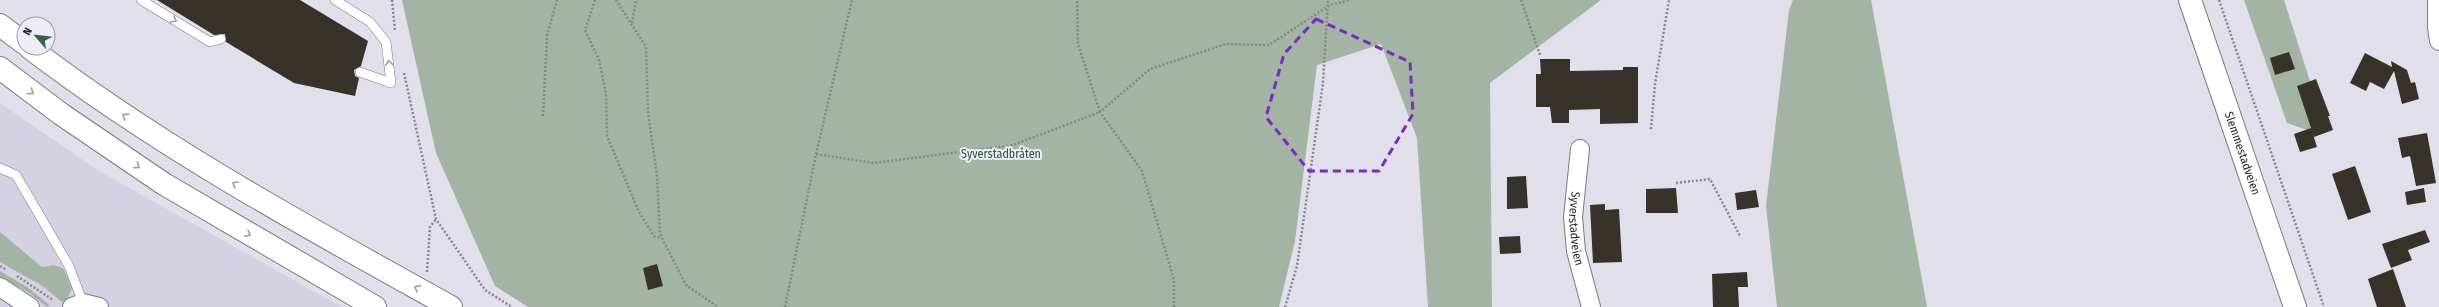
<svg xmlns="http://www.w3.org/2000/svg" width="2439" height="307" font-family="'Fira Sans Condensed',sans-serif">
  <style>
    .built { fill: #d4d1e2 }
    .green { fill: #a3b4a4 }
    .building { fill: #37332b }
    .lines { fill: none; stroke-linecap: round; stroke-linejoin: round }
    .service-casing { stroke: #7b7983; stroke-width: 10 }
    .minor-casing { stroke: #7b7983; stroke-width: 20 }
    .primary-casing { stroke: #7b7983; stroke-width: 24 }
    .motorway-casing { stroke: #7b7983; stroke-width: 24 }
    .path { stroke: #88868d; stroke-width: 2.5; stroke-dasharray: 2 2; stroke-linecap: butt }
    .service { stroke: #fff; stroke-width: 9 }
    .minor { stroke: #fff; stroke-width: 18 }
    .primary { stroke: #fff; stroke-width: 22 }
    .motorway { stroke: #fff; stroke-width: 22 }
    .oneway { stroke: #9e9d9f }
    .marked { fill: none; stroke: #7b2cbf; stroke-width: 3; stroke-dasharray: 8 5; stroke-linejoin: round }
    .labels { text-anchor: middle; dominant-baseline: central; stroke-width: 4; stroke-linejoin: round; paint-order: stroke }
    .street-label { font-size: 12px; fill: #27262a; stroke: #eeecf7 }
    .park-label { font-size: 12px; fill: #2a542f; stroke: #eeecf7 }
  </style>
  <rect width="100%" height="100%" fill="#e1dfe9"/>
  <path class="built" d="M0,103L99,171L342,307H0Z"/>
  <path class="green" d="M402,0H1601L1490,83L1492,307H1428L1417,138L1381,44L1317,65L1295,241L1279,307H528L495,286L436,153Z
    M1793,0H1871L1927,307H1777L1766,206L1789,10Z
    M2244,0H2284L2316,100L2310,131L2287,123Z
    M0,232L42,267L54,265L63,268L72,288L68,298L62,302L44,287L0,262Z
    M0,271L27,287L50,305L47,307L28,292L0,277Z"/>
  <path class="building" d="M157,0H300L368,41L361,66L354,70L355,76L359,78L355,96L294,83L226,42L225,34L214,35Z
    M2289,52L2295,69L2275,75L2270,58Z
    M2365,53L2392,67L2391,61L2407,70L2411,83L2415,82L2419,99L2402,104L2394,71L2384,89L2370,82L2366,91L2350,83Z
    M1540,59H1570V71L1623,70V67H1638V123L1600,124V109L1569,110V123H1552L1550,107H1536V74H1541Z
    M2316,79L2330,116H2328L2333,130L2314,137L2297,86Z
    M2311,128L2317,147L2300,152L2294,134Z
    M2427,133L2436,183L2416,186L2410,156L2402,158L2398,138Z
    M2355,166L2371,212L2348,220L2332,174Z
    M1526,176L1528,208L1507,209V177Z
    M1676,188L1678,213H1646V189Z
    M2424,188L2426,202L2407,205L2405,192Z
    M1756,190L1759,207L1737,210L1735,193Z
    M1605,204V210L1619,209L1622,262L1593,263L1590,205Z
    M2425,230L2430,242L2408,250L2412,260L2391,268L2382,244Z
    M1520,236L1521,253L1500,254L1499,237Z
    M657,264L663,286L648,290L643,268Z
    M2393,269L2406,307H2377L2368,279Z
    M1747,272L1748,287H1738L1739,307H1713L1712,274Z"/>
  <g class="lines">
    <defs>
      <path id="service" d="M141,0L210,42L221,39
        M335,0L370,22L386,42L391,83L360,72
        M0,168L16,175L69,266L83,303"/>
      <g id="minor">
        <path d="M2437,0V28L2439,41"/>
        <path id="s1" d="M1580,149L1573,217L1576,251L1591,307"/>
        <path d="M0,287L30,307"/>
        <path d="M72,307L83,303L99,307"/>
      </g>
      <g id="primary">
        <path id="s2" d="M2190,0L2295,307"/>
      </g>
      <path id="motorway" d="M0,25L24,43
        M30,48C161,148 307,227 451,307
        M0,68L61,114L164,184L375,307"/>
    </defs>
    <use href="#service" class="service-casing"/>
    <use href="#minor" class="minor-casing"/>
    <use href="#primary" class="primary-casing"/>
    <use href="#motorway" class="motorway-casing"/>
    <path class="path" d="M392,0L395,31
      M595,0L585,30L599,60L606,93L607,136L639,212L654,236L661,238
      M616,0L646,47L648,113L657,176L660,234L686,285L718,307
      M1521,0L1540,55
      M2219,0L2324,307
      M632,23L636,0
      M404,73L436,219L485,290L512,307
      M543,116L547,36L557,0
      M1651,129L1655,84L1669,0
      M816,154L874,163L1013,145L1100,112L1078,44L1077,0
      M1676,183L1710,179L1740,236
      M0,266L7,270
      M427,272L430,227L436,219
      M17,276L53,300
      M785,307L816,154L852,0
      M1174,307V280L1142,171L1100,112L1150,69L1226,44L1269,45L1330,5L1351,0
      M1285,307L1297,266L1323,83L1328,0"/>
    <use href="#service" class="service"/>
    <use href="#minor" class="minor"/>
    <use href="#primary" class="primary"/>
    <use href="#motorway" class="motorway"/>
  </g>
  <defs><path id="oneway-chevron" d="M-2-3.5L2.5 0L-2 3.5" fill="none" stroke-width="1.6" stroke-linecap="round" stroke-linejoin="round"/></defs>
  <g class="oneway">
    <use href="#oneway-chevron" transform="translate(174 20) rotate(31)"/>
    <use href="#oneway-chevron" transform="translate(389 63) rotate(-97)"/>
    <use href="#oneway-chevron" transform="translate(31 92) rotate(37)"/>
    <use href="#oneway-chevron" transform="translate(125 116) rotate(-147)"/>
    <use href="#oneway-chevron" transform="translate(137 166) rotate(34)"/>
    <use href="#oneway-chevron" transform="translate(235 184) rotate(-149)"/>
    <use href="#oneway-chevron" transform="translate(248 234) rotate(30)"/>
    <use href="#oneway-chevron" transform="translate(417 288) rotate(-151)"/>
  </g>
  <path class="marked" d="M1316,19L1410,62L1413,114L1379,171H1309L1266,117L1284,54Z"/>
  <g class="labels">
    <g class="street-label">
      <text stroke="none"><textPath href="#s2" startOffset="162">Slemmestadveien</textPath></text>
      <text stroke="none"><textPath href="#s1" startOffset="80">Syverstadveien</textPath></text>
    </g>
    <g class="park-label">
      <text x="1001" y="154">Syverstadbråten</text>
    </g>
  </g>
  <g transform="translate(36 36) rotate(298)"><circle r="19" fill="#eeecf7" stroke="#9e9da5"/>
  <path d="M0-3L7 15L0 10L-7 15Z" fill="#2d644b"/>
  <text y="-6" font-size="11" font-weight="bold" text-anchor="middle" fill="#27262a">N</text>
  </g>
</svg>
